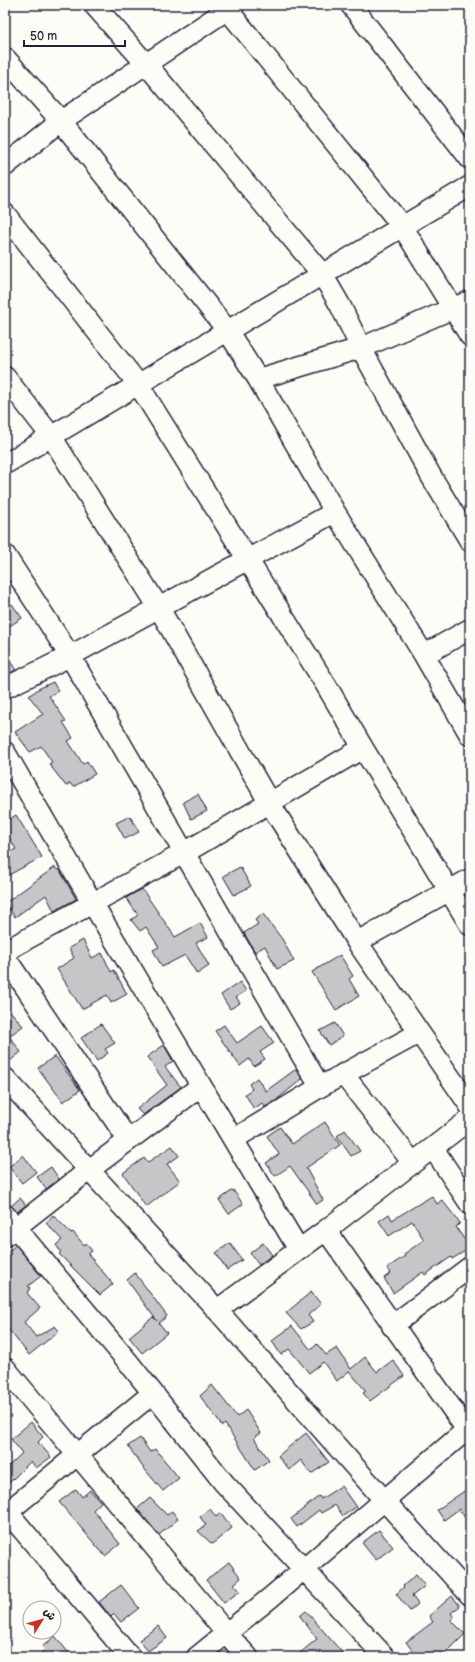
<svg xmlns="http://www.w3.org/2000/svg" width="475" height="1662" font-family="'Balsamiq Sans','Playpen Sans Arabic',sans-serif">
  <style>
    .building { fill: #c6c6c8; stroke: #22223b }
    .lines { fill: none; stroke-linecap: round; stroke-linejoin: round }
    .minor-casing { stroke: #22223b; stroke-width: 23 }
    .minor { stroke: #fdfcf7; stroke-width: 20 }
  </style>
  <rect width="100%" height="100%" fill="#fdfcf7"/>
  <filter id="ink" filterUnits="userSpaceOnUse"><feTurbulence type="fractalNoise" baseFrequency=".025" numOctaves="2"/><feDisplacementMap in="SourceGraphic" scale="8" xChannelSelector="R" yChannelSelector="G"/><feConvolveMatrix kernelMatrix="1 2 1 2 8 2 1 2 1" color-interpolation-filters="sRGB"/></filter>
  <g filter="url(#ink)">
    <path class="building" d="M12,604L22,618L5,629V609Z
      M5,654L16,670L5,675Z
      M53,682L58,691L49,696L66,721L63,722L73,738L68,741L83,764L87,761L95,774L73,787L70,783L66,786L49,764L52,762L41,746L30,752L15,732L43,714L29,696L38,689Z
      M198,794L207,811L191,819L183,802Z
      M16,815L42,857L5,877V855L16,849L5,832V822Z
      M130,816L139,832L125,839L116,823Z
      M55,867L57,870L59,869L76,899L54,911L46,895L15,917L5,903Z
      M240,867L251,886L234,895L223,876Z
      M142,889L175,937L200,923L208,937L196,943L209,966L197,974L185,955L162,967L153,950L159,947L146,927L140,931L131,920L138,915L126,898Z
      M263,914L282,939L294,961L277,969L265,946L255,952L244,933L258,924L255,920Z
      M83,940L92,958L102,953L111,972L114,970L127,994L111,1003L107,995L82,1009L57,969L74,958L69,948Z
      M340,955L353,976L349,979L359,996L336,1010L312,972Z
      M240,982L246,991L236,997L240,1003L230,1009L221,995Z
      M5,1005L23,1026L9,1036L21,1052L5,1065Z
      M335,1023L343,1036L329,1045L320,1031Z
      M101,1024L115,1043L105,1049L108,1053L97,1061L81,1038Z
      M224,1025L237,1043L262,1026L274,1043L260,1052L265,1059L254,1066L249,1059L240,1066L215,1031Z
      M164,1045L173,1061L165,1067L181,1087L143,1115L137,1109L167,1085L147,1057Z
      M55,1056L80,1090L63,1102L38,1068Z
      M296,1069L302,1079L274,1102L265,1107L262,1103L254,1109L245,1094L252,1089L249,1084L257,1078L266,1091Z
      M325,1122L340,1145L306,1168L323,1200L317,1204L290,1166L275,1176L266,1163L279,1154L267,1136L280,1127L292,1144Z
      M345,1130L360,1151L351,1156L337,1136Z
      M172,1146L179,1156L167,1164L180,1181L146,1207L123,1173L144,1158L148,1162Z
      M23,1155L36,1172L22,1183L9,1167Z
      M51,1167L59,1179L46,1189L37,1177Z
      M233,1190L243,1204L229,1214L219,1200Z
      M432,1196L437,1204L442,1200L460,1223L456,1227L470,1248L452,1259L451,1257L425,1275L423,1272L393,1293L384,1278L391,1273L387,1268L405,1256L404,1254L424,1240L412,1221L389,1236L379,1221L389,1214L392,1220Z
      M20,1198L26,1205L17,1212L11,1206Z
      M53,1215L71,1233L73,1232L84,1245L86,1243L92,1251L88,1254L113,1284L100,1295L59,1254L61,1252L56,1245L62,1240L46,1223Z
      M230,1243L242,1260L227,1270L216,1253Z
      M263,1243L272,1255L259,1265L250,1253Z
      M16,1245L41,1276L28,1286L30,1288L27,1293L40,1308L24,1322L36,1337L55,1326L59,1331L29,1355L5,1325V1254Z
      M135,1273L167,1316L159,1323L167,1333L142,1353L129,1337L153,1317L157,1321L127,1280Z
      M311,1292L321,1304L308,1315L313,1322L301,1329L286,1313Z
      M292,1326L311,1350L317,1344L326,1355L337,1348L351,1369L365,1357L377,1372L393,1360L404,1376L370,1401L363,1393L366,1391L349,1371L337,1381L323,1362L309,1373L289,1349L281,1355L272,1341Z
      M212,1385L237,1417L246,1410L261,1433L254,1438L269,1460L255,1470L225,1424L222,1426L200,1396Z
      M31,1422L43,1437L38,1442L51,1457L36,1468L31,1461L5,1487V1470L22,1453L11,1439Z
      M306,1433L329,1462L311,1474L301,1460L289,1470L278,1456Z
      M140,1438L150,1452L155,1449L179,1478L163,1491L142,1466L128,1446Z
      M341,1486L356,1507L343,1516L335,1505L321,1513L319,1510L297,1527L291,1519L319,1496L321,1499Z
      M470,1487V1525L459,1509L444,1520L437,1510Z
      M76,1489L82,1497L90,1490L101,1502L93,1510L120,1544L105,1556L59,1502Z
      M150,1498L167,1515L172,1511L178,1519L159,1535L137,1509Z
      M210,1509L216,1517L221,1513L232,1528L212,1544L198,1531L206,1525L200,1517Z
      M379,1530L393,1547L376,1560L362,1543Z
      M229,1562L241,1578L234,1584L240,1591L224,1603L206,1580Z
      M416,1575L425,1586L412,1596L418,1604L410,1611L396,1594L404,1587L403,1586Z
      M121,1585L139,1608L121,1622L114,1614L111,1617L99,1602Z
      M452,1596L460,1606L451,1613L454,1617L451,1620L465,1634L442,1657H417L406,1642L433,1622L429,1616Z
      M306,1611L346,1657H295L317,1639L300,1616Z
      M158,1626L167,1638L148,1651L139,1640Z
      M55,1636L72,1657H36L45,1650L42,1647Z"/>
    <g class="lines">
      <defs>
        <path id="minor" d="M94,5L147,65L322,274L340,305L361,348L431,476L470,541
          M224,5L402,226L470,336
          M351,5L470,159
          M5,58L61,121L227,330L258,379L335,512L424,655L470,735
          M5,166L61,121L234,5
          M5,214L138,384L326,685L363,748L470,925
          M5,377L51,436L159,608L270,804L357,942L470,1106
          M258,379L361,348L470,301
          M5,464L470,186
          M5,555L70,656L320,1087
          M424,655L470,629
          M5,688L70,656L335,512
          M5,752L93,904L299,1250
          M357,942L470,879
          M5,951L184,853L363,748
          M5,957L128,1140
          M343,1074L413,1163
          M5,1078L217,1310L384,1500L470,1595
          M234,1139L320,1087L419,1033
          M433,1148L470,1204
          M5,1215L129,1363L224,1483L385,1657
          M326,1230L467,1430
          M5,1236L89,1170L201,1086
          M217,1310L326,1230L470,1119
          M392,1326L470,1267
          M5,1368L227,1634L248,1657
          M5,1509L130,1657
          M5,1514L153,1393
          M197,1657L270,1598L470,1427"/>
      </defs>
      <use href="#minor" class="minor-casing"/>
      <use href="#minor" class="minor"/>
    </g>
  </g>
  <rect width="475" height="1662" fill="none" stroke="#fdfcf7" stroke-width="20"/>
  <rect x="10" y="10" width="455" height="1642" fill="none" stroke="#22223b" stroke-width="1.5" filter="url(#ink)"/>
  <g transform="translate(42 1620) rotate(53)"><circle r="19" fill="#fdfcf7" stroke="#a5a5ac"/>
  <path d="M0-3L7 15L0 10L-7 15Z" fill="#c8321e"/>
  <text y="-6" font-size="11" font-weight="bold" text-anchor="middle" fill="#22223b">ش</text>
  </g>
  <path d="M24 40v6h101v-6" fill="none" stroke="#22223b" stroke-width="2"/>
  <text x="30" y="40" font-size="12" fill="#22223b" stroke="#fdfcf7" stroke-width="3" paint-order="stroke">50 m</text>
</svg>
